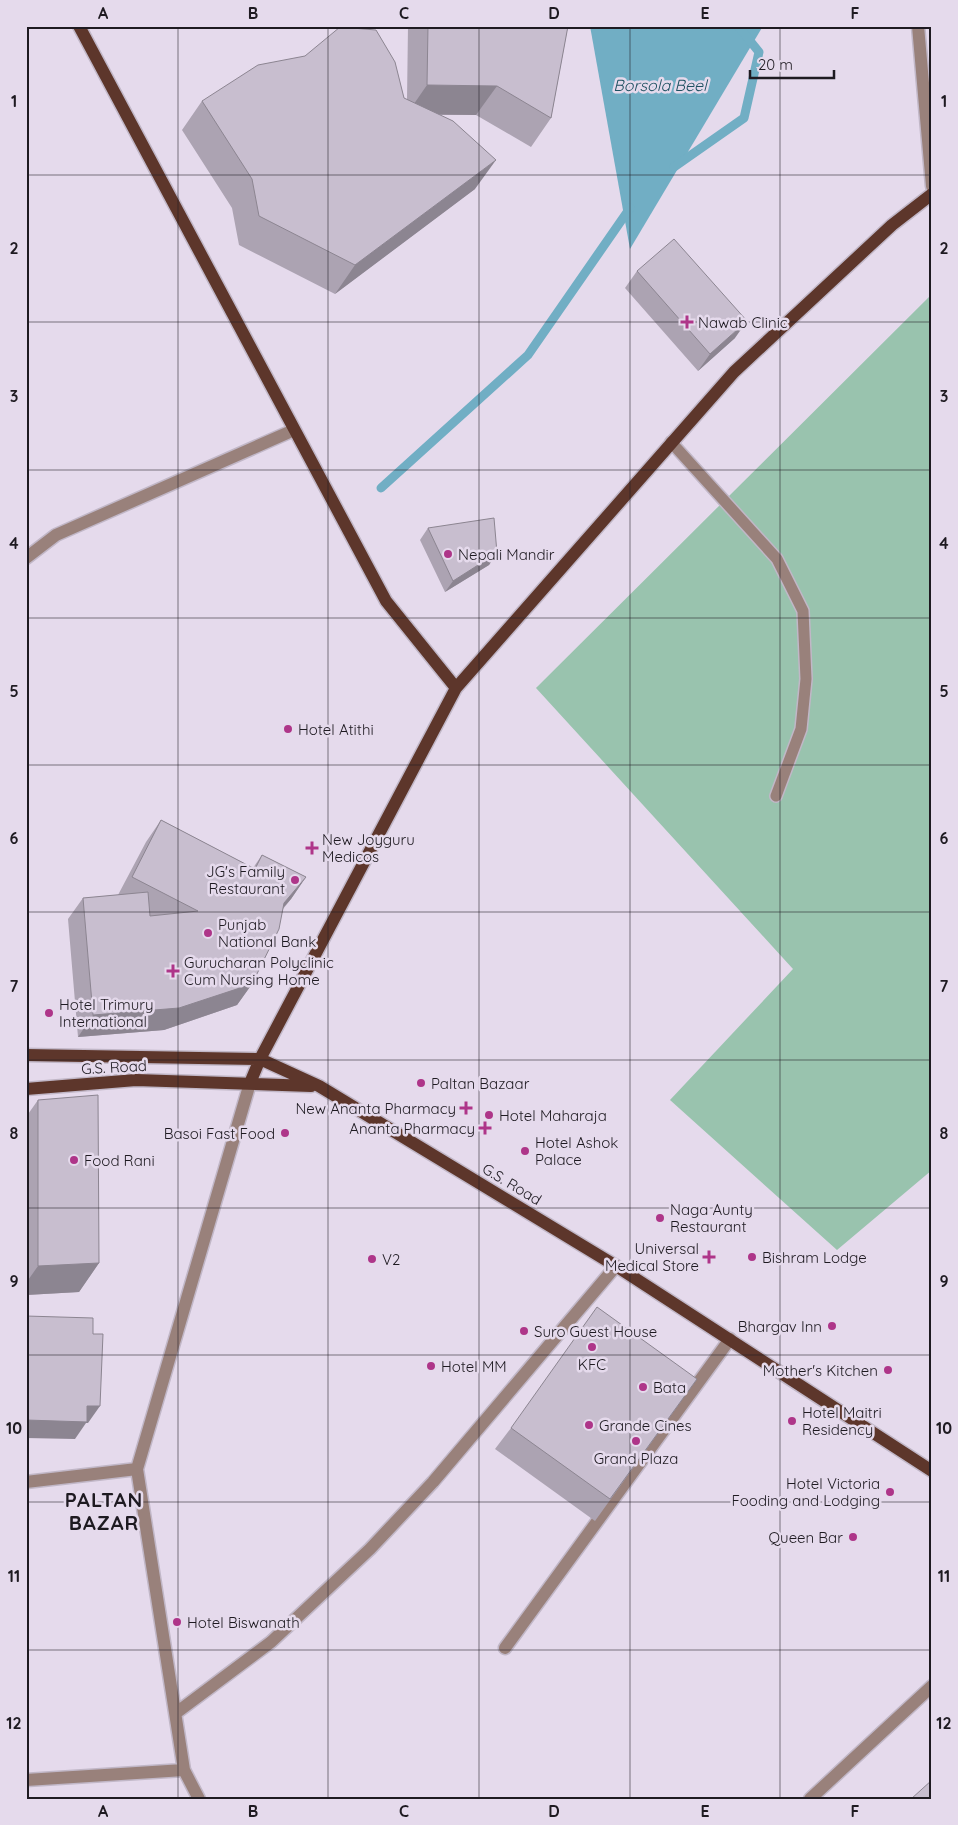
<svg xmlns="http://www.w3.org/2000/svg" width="958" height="1825" font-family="Quicksand,sans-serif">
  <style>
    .green { fill: #99c3ae }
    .water { fill: #71aec4 }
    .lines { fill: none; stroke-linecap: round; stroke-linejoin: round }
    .stream { stroke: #71aec4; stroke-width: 9 }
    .service-casing { stroke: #c1b7c7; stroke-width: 14 }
    .minor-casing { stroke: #c1b7c7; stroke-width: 15 }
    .tertiary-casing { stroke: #c1b7c7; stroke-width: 15 }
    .primary-casing { stroke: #c1b7c7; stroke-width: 15 }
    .service { stroke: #99817b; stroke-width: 11 }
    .minor { stroke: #99817b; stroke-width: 12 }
    .tertiary { stroke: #99817b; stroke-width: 12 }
    .primary { stroke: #5d362b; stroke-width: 12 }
    .wall { fill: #aca3b2 }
    .shaded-wall { fill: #8c8591 }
    .building { fill: #c8becf; stroke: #8c8591 }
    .grid { fill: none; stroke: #1e1a21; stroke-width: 1; stroke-opacity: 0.55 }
    .poi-dot { fill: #ae3589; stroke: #e5daec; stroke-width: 2 }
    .labels { text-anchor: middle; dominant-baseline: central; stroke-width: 5; stroke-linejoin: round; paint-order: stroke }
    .poi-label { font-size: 15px; fill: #1e1a21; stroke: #e5daec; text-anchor: start }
    .street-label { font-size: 15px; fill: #1e1a21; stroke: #e5daec }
    .water-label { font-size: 16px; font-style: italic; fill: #1d5060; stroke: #e5daec }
    .district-label { font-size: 20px; font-weight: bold; letter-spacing: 1px; fill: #1e1a21; stroke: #e5daec }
    .neatline { fill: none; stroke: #1e1a21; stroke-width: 2 }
    .grid-label { font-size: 16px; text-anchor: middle; font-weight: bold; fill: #1e1a21 }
  </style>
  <rect width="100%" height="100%" fill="#e5daec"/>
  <path class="green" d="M932,294V1170L837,1250L670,1100L793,969L536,688Z"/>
  <path class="water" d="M590,26H763L630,249Z"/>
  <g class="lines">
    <path class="stream" d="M674,167L744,118L759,52L738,26
      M381,488L528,355L630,208"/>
    <defs>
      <path id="service" d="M671,442L777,559L803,611L806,679L801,729L776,796"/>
      <path id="minor" d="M26,558L56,535L294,430
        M26,1482L137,1469
        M505,1648L730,1339
        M176,1713L271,1642L370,1549L433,1482L616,1266
        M26,1780L184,1770
        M199,1799L184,1770L137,1469L250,1083
        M810,1799L932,1686"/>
      <path id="tertiary" d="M918,26L932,186"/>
      <path id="primary" d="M79,26L386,601L456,688
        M26,1055L260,1059L319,1086L616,1266L932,1471
        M250,1083L260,1059L456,688L734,372L892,225L932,194
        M26,1089L136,1080L311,1086"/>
    </defs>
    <use href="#service" class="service-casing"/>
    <use href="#minor" class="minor-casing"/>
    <use href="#tertiary" class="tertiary-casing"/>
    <use href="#primary" class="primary-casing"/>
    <use href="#service" class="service"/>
    <use href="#minor" class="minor"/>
    <use href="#tertiary" class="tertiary"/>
    <use href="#primary" class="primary"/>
  </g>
  <path class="wall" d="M408,26H568L551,118L531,147L476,115H439L475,189L335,294L239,245L232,208L182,130L202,101L404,98L407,100Z
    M637,271L735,338L698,371L625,288Z
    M428,528L497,553L489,565L445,592L420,540Z
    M161,820L253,868L262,855L306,877L291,899L283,909L252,984L237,1005L164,1030L78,1037L68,919L83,898L118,895L146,842Z
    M38,1100L99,1263L79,1292L26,1295V1117Z
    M697,1379L595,1521L495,1449L511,1428Z"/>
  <path class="shaded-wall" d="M427,85L497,86L476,115L407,114Z
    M496,160L475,189L335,294L355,265Z
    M747,321L735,338L698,371L710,354Z
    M497,553L489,565L445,592L453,581Z
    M306,877L291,899L268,925L284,903Z
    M252,984L237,1005L164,1030L78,1037L93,1015Z
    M99,1263L79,1292L26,1295V1283L38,1266Z
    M87,1406H100L88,1423H86L75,1439L26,1438V1420Z"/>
  <path class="building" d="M428,26H568L551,118L497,86L427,85Z
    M340,27L376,30L395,62L404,98L453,121L496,160L355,265L259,216L252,179L202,101L258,65L305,56Z
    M674,239L747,321L710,354L637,271Z
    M494,518L497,553L453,581L428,528Z
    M161,820L255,869L262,855L306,877L284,903L279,929L252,984L179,1008L93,1015L83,898L148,892L150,916L198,911L132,877Z
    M98,1095L99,1263L38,1266V1100Z
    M597,1307L697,1379L610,1499L511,1428Z
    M26,1316L93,1318V1334H103L100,1406H87V1422L26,1420Z
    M932,1780V1799H911Z"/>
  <path class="grid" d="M178,26V1799M328,26V1799M479,26V1799M630,26V1799M780,26V1799M26,175H932M26,322H932M26,470H932M26,618H932M26,765H932M26,912H932M26,1060H932M26,1208H932M26,1355H932M26,1502H932M26,1650H932"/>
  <g class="poi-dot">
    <path d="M684.5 314.5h5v5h5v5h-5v5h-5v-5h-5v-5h5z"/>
    <circle cx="448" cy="554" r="5"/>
    <circle cx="288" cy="729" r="5"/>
    <path d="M309.5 840.5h5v5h5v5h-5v5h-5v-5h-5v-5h5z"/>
    <circle cx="295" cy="880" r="5"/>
    <circle cx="208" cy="933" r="5"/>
    <path d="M170.5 963.5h5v5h5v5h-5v5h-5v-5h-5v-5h5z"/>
    <circle cx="49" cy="1013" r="5"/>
    <circle cx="421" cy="1083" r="5"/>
    <path d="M463.5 1100.5h5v5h5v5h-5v5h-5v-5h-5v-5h5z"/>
    <circle cx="489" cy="1115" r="5"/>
    <path d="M482.5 1120.5h5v5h5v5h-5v5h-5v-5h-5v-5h5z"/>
    <circle cx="285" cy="1133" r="5"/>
    <circle cx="525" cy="1151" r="5"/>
    <circle cx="74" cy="1160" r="5"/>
    <circle cx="660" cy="1218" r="5"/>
    <path d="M706.5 1249.5h5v5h5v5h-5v5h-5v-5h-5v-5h5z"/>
    <circle cx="752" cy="1257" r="5"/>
    <circle cx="372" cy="1259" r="5"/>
    <circle cx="832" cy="1326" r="5"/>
    <circle cx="524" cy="1331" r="5"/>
    <circle cx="592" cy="1347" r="5"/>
    <circle cx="431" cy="1366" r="5"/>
    <circle cx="888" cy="1370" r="5"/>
    <circle cx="643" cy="1387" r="5"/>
    <circle cx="792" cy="1421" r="5"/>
    <circle cx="589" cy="1425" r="5"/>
    <circle cx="636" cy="1441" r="5"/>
    <circle cx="890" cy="1492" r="5"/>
    <circle cx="853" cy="1537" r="5"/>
    <circle cx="177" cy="1622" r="5"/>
  </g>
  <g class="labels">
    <g class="poi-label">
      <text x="698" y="322">Nawab Clinic</text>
      <text x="458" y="554">Nepali Mandir</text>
      <text x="298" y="729">Hotel Atithi</text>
      <text x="322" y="839">New Joyguru<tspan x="322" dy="17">Medicos</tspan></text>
      <text x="285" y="871" text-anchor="end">JG's Family<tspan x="285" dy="17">Restaurant</tspan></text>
      <text x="218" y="924">Punjab<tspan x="218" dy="17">National Bank</tspan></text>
      <text x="184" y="962">Gurucharan Polyclinic<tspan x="184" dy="17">Cum Nursing Home</tspan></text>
      <text x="59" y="1004">Hotel Trimury<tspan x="59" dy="17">International</tspan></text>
      <text x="431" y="1083">Paltan Bazaar</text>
      <text x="456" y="1108" text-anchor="end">New Ananta Pharmacy</text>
      <text x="499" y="1115">Hotel Maharaja</text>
      <text x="475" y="1128" text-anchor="end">Ananta Pharmacy</text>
      <text x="275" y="1133" text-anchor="end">Basoi Fast Food</text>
      <text x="535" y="1142">Hotel Ashok<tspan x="535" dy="17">Palace</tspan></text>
      <text x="84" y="1160">Food Rani</text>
      <text x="670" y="1209">Naga Aunty<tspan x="670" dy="17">Restaurant</tspan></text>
      <text x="699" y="1248" text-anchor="end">Universal<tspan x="699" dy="17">Medical Store</tspan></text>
      <text x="762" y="1257">Bishram Lodge</text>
      <text x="382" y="1259">V2</text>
      <text x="822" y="1326" text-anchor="end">Bhargav Inn</text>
      <text x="534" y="1331">Suro Guest House</text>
      <text x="592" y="1364" text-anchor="middle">KFC</text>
      <text x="441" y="1366">Hotel MM</text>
      <text x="878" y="1370" text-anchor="end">Mother's Kitchen</text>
      <text x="653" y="1387">Bata</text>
      <text x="802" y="1412">Hotel Maitri<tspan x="802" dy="17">Residency</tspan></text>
      <text x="599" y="1425">Grande Cines</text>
      <text x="636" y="1458" text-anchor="middle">Grand Plaza</text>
      <text x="880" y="1483" text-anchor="end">Hotel Victoria<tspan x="880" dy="17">Fooding and Lodging</tspan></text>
      <text x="843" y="1537" text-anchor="end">Queen Bar</text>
      <text x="187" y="1622">Hotel Biswanath</text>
    </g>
    <g class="street-label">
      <text transform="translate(114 1067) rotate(-3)">G.S. Road</text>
      <text transform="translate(512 1184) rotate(31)">G.S. Road</text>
    </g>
    <g class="water-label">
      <text x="660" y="85">Borsola Beel</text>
    </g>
    <g class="district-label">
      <text x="104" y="1499">PALTAN<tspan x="104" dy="23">BAZAR</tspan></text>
    </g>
  </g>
  <rect width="958" height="1825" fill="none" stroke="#e5daec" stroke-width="55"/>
  <path d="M750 70v8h84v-8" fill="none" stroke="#1e1a21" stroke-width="2.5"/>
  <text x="758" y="70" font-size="15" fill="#1e1a21" stroke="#e5daec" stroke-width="4" paint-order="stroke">20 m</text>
  <rect x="28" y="28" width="902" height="1770" class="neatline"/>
  <g class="grid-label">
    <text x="103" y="19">A</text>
    <text x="253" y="19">B</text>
    <text x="404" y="19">C</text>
    <text x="554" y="19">D</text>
    <text x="705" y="19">E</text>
    <text x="855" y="19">F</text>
    <text x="14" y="107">1</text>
    <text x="944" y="107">1</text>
    <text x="14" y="254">2</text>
    <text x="944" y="254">2</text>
    <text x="14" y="402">3</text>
    <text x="944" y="402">3</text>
    <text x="14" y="549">4</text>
    <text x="944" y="549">4</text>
    <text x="14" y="697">5</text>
    <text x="944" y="697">5</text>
    <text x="14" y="844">6</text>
    <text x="944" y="844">6</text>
    <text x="14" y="992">7</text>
    <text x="944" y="992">7</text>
    <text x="14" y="1139">8</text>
    <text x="944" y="1139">8</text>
    <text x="14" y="1287">9</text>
    <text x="944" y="1287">9</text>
    <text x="14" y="1434">10</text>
    <text x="944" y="1434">10</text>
    <text x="14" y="1582">11</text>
    <text x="944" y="1582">11</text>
    <text x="14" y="1729">12</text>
    <text x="944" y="1729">12</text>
    <text x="103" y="1817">A</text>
    <text x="253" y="1817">B</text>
    <text x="404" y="1817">C</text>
    <text x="554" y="1817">D</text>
    <text x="705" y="1817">E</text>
    <text x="855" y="1817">F</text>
  </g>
</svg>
